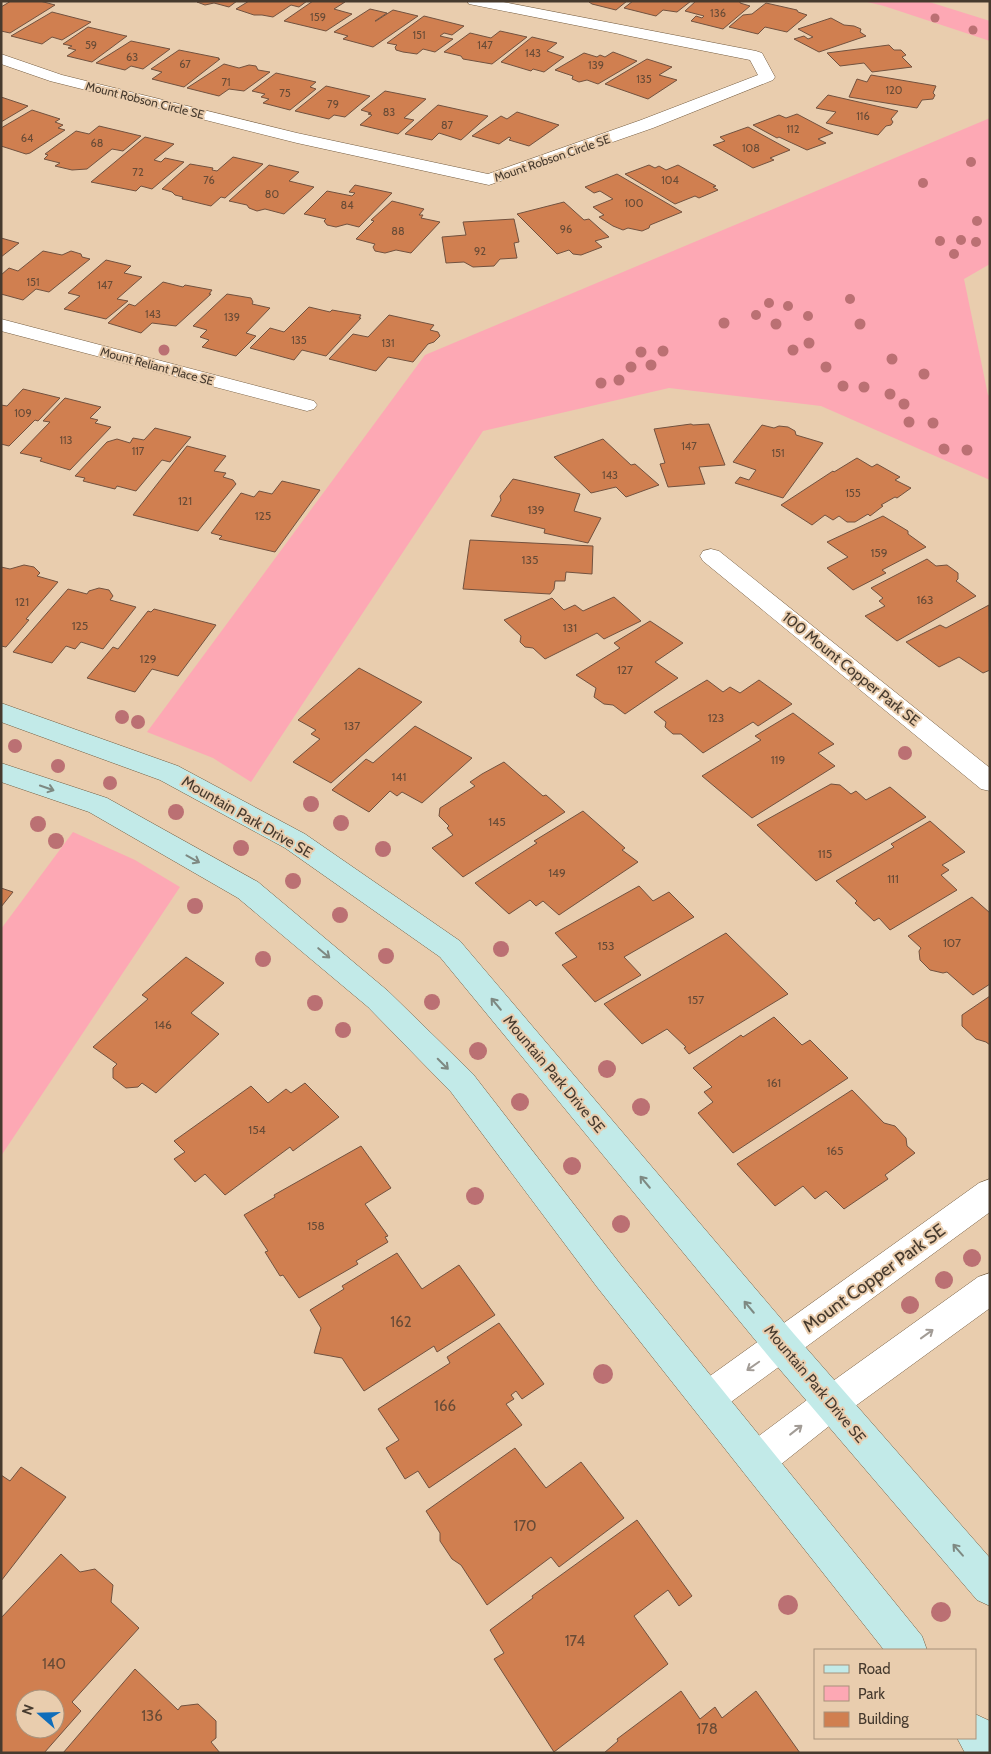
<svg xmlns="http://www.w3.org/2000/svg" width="991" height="1754" font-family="Cabin,sans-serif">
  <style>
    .green { fill: #fda8b4 }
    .building { fill: #d07f50; stroke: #72523f; fill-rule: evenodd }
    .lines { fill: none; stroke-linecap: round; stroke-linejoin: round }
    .street-casing { stroke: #755d41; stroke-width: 1 }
    .secondary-casing { stroke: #755d41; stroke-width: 1 }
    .street { fill: #fff; fill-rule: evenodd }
    .secondary { fill: #c2eae8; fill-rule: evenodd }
    .tree { fill: #bb7073 }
    .oneway { stroke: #7e8982 }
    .oneway2 { stroke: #a29c96 }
    .labels { text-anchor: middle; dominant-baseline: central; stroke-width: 4; stroke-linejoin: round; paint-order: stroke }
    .far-number-label { font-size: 11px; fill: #684b36 }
    .far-street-label { font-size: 12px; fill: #463a2e; stroke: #e9cdae }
    .number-label { font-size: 12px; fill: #684b36 }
    .street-label { font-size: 15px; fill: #463a2e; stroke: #e9cdae }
    .near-number-label { font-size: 15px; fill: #684b36 }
    .near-street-label { font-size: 18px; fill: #463a2e; stroke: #e9cdae }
  </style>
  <rect width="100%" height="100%" fill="#e9cdae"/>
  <path class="green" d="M863,1H926L990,21V41L884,6Z
    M990,118V264L964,279L988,395L990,396V480L821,406L669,388L483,431L251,782L213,758L147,732L425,355Z
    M73,832L135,860L180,887L1,1156V929Z"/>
  <path class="building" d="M11,1H40L55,5L10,33L1,31V7Z
    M237,1L229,7L214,3L205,5L197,2Z
    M249,1H307L299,7L291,5L273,17L262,15H254L236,9Z
    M313,1L345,2L334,9L352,14L326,31L284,21Z
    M590,1H627L616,10L592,4L589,2Z
    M633,1H691L677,12L663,10L656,16L624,8Z
    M696,1H740V3L750,6L723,29L691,21L696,16L702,18L704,16L685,11Z
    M766,3L797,10L798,12L807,15L787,32L765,27L758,34L729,27L743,15L752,14Z
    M370,9L387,13L375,21H376L393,10L418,16L373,47L343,39L348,36L334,32Z
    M52,12L91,22L62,40L52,37L42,44L11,36Z
    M424,16L464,26L452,35L444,33L440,36L453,39L435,52L423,49L417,54L403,52L396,50L395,47L397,45L387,43Z
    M831,18L844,25L854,26L861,29L860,32L866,36L819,52L794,39L804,36L808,39L813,37L798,29Z
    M88,27L126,36H127L92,62L67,56L76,50L68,48L72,46L63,44Z
    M500,31L527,37L492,64L463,59L461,56L444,52L470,33L491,38Z
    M532,37L557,43L547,51L564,57L544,72L533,69L531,71L501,62Z
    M131,41L170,49L143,69L131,66L125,70L96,63Z
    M889,45L894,50H901L906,55L902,57L912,67L872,72L864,63L840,66L827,53Z
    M179,50L219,58L218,59H220L184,87L152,79L162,72L151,69Z
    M613,52L637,61L598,84L587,80L579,82L572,79L573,76L555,70L584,53L597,57L600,55L605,57Z
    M647,59L672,67L659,75L677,80L648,99L605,84Z
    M224,64L239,68L249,65L256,66L258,70L270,72L244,91L229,89L219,96L187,88Z
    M276,73L316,82L310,87L316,89L290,110L263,103L269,99L261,97L265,94L252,91Z
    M871,75L936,86L933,93L935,95L933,99L922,100L917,108L849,97L857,79L867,82Z
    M326,86L370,96L345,117L334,115L329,119L295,111Z
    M385,91L426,99L404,118L414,120L398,134L360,125L372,115L368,114L371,113L361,110Z
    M828,95L898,111L891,119L893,122L891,125L886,126L878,135L826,123L836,112L816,108Z
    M1,97L28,106L1,122Z
    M438,105L488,116L461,140L439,133L432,140L405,134Z
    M32,110L60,119L55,122L63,125L58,128L65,130L30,153L26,154L1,146V128Z
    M517,112L559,125L529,146L509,140L511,138L509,137L499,144L472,136L501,116L507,119Z
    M797,114L833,133L818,139L826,143L807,150L779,137L777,138L753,125L779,115L786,118Z
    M99,126L141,136L123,151L112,149L87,169L72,170L55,166L60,163L44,159L48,155L45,154L76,131L89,134Z
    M748,127L790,150L770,158L774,160L753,168L713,145L725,141L720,137Z
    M145,137L174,144L154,160L161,162L165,158L184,162L152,189L141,186L136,191L91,182Z
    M233,157L263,164L225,198L221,197L211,206L182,199L183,197L175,195L172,192L162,189L190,164L213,168L212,170L217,171Z
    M269,165L299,172L289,181L314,187L284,214L265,209L257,211L249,208L247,205L229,201Z
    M649,165L655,168L659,166L666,170L678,165L716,186L713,187L718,190L699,198L695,196L675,204L625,174Z
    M617,174L682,212L650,225L649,228L642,231L628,228L623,230L613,226L599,217L604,215L593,207L613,199L600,191L594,193L585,187Z
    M355,185L392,193L359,227L347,224L336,227L327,225L324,221L326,219L304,214L327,191L352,196L355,193L349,192Z
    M392,201L424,209L419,215H423L421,218L440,222L411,253L396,250L385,253L375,251L373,247L375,244L356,239L374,221L371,220Z
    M564,202L584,220L589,219L609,237L595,241L602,247L581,255L573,254L569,250L557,254L517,214Z
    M514,219L519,242L514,243L517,258L500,259L494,266L473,267L464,262L446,263L442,237L466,235L463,222Z
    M1,238L19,243L1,257Z
    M43,251L62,255L71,251L81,254L82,257L90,259L49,292L36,289L23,300L1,294V275L9,268L18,271Z
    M106,260L131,266L124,273L142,277L117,299L128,301L106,319L64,309L80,296L68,293Z
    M163,282L183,287L185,285L212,290L209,294H211L176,326L152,323L141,333L108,323L129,304L135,306Z
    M227,294L251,298L253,302L252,304L270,308L246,333L256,336L236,356L202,347L209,340L200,337L207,330L193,326Z
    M309,307L330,312L332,310L349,313L361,315L359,318H361L326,356L302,350L294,360L250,348L270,328L284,332Z
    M389,315L434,325L430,330L438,332L440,336L434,342L428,344L413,362L388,357L376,371L329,359L353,334L368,337Z
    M23,389L60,398L38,421L35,420L9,446L1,444V405L7,406Z
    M65,398L101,407L90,418L98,420L95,423L111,427L70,470L40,461L42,458L20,453L50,422L43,421Z
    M691,424L693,425L709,424L725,465L699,467L705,484L668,487L660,464L665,463L654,429Z
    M762,425L774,428L779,426L788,427L795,431L796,435L823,443L783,498L735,483L740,477L749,480L756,470L733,462Z
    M155,428L191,437L170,462L162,460L136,491L117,486L115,489L83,481L85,478L75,476L107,442L117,439L130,443L133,438L144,440Z
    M603,439L631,465L635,464L659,485L626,497L616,487L591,493L554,457Z
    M187,446L226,456L214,471L226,473L223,477L233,480L236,484L198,531L133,515Z
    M857,458L872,467L877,464L900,477L895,480L911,488L897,498L895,497L881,505L883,506L870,516L868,514L855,522H847L839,516L833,520L825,515L812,525L781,505L833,471L834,472Z
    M513,479L580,494L574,511L601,518L588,543L544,533L545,529L491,516L501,500L500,496Z
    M282,481L320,490L275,552L219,539L222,536L211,533L241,493L254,497L259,491L272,494Z
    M883,516L908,531V534L926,547L882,570L886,573L853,590L827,568L848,557L827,542Z
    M470,540L593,546L592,574L566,572L565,581H555L554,589L550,594L463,589Z
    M927,559L936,566L947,565L958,573V579L956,581L976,596L897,641L865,616L885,606L879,601L883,598L871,588Z
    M24,565L34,567L40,573L37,576L58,582L26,619L29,620L6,647L1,646V567L10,569Z
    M99,588L109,590L113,596L110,600L136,607L103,649L81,642L75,649L66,646L52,663L13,652L68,589L87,594L89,591Z
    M614,597L641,621L604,639L597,633L545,659L533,648L525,647L520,642L521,636L504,620L552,598L564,610L575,605L583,611Z
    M989,605L990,670L983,673L959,657L939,667L906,642L940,625L946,628Z
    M154,609L216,625L178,676L152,669L135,692L87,678L113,647L118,649L148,611L151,612Z
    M650,621L683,643L655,662L678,678L625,714L613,705L604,704L594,697L596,688L576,675L620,648L614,643Z
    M359,668L422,702L331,783L293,762L320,739L311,734L316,730L298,720Z
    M707,680L723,692L730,687L740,693L759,680L792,704L758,726L753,722L703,753L681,734H673L665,727L666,722L654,712Z
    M793,713L834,744L818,753L835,766L752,818L702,776L761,740L755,736Z
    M415,726L472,758L422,803L402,792L397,796L390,791L369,812L332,790L366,759L373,763Z
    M504,762L543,796L546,795L565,812L463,877L432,848L453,835L447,828L449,826L439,816L440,808L475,786L470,782L482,774Z
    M831,784L840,785L851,794L856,791L866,800L890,787L926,817L816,881L757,825Z
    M583,811L625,848L622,850L638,862L559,915L543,901L536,906L530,900L509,914L475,883L537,843L534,841Z
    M930,821L965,852L942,865L949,870L941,875L957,890L890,930L879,918L874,921L855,903L857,901L836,881L894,847L891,844Z
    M639,886L653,901L669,892L694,917L624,957L641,975L595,1002L562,965L577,957L555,933Z
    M1,888L13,892L1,907Z
    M972,897L990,913V984L973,995L947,972L943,973L930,970L920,960L919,951L921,948L908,936Z
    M726,933L788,994L689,1054L684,1048L686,1047L667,1029L642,1044L604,1004Z
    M186,957L224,983L191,1013L219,1034L156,1093L142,1083L138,1087L126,1088L113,1078V1068L117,1064L93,1047L148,999L142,995Z
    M990,996V1045L986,1042L976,1039L962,1026V1015Z
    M774,1017L802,1045L810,1040L848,1078L733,1153L698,1113L713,1102L704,1092L712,1087L693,1068L741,1035L743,1037Z
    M305,1083L339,1117L293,1151L290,1147L225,1195L205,1174L195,1182L174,1159L185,1152L174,1141L251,1086L268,1103L286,1089L291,1093Z
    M852,1090L884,1123L895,1126L906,1138L907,1146L915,1153L885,1175L888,1179L844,1209L826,1191L815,1199L803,1186L775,1206L737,1164Z
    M361,1146L391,1188L365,1204L388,1236L385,1237L388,1242L356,1261L358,1264L299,1298L283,1275L280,1276L265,1252L268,1251L244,1215L275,1197L274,1195Z
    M397,1253L422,1289L459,1265L495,1315L437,1352L434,1346L364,1391L342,1358L314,1353L321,1328L310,1310L344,1289L342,1286Z
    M499,1323L544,1384L522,1399L516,1391L511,1395L514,1399L506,1404L522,1425L429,1488L418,1471L405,1479L386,1448L399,1440L378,1409L450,1363L447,1357Z
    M515,1448L546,1488L581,1462L624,1518L559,1567L551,1557L487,1605L461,1565L452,1559L440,1541V1533L426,1511Z
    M21,1467L66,1497L1,1581V1475L10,1481Z
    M637,1520L692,1596L679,1606L668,1590L634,1616L668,1664L554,1752L494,1659L504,1653L490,1630L533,1598L532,1596Z
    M61,1554L80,1572L95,1569L113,1585L111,1602L139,1628L72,1702L81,1711L44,1753H1V1618ZM25,1699H55V1729H25Z
    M135,1669L178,1710L181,1706L198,1704L216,1721V1738L211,1742L220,1753H63Z
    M681,1691L700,1719L715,1707L722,1718L756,1691L800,1753H604L618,1741L617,1739Z"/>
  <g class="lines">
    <defs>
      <path id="street" d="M467,1H498L756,51L762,53L775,77L773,80L653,128L489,185L297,143L50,81L1,64V54L62,75L297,133L488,174L641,120L758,75L750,60L474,5L469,4Z
        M1,319L314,401L317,405L314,409L307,411L1,331Z
        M711,549L719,551L990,768V791L981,789L703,561L700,556L703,551Z
        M990,1179V1212L720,1410L708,1415L696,1410L691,1398L696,1386L979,1183Z
        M990,1273V1308L843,1415L770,1473L757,1478L744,1473L739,1460L744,1447L819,1391L978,1277Z"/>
      <path id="secondary" d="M1,703L178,766L305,834L460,941L794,1334L990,1558V1606L977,1600L770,1358L440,957L285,848L160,780L1,722Z
        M1,763L107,798L258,882L388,991L473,1074L621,1265L922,1636L927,1650H884L597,1287L451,1092L368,1007L238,898L89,812L1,782Z
        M975,1714L990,1721V1753H965L957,1738H975Z"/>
    </defs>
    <use href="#street" class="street-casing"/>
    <use href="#secondary" class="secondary-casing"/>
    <use href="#street" class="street"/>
    <use href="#secondary" class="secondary"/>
  </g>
  <g class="tree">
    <circle cx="935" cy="18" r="4.5"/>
    <circle cx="973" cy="30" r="4.5"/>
    <circle cx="971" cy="162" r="5"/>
    <circle cx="923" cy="183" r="5"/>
    <circle cx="977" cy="221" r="5"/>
    <circle cx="961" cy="240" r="5"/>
    <circle cx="940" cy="241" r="5"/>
    <circle cx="976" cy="242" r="5"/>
    <circle cx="954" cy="254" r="5"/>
    <circle cx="850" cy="299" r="5"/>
    <circle cx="769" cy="303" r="5"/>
    <circle cx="788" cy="306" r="5"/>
    <circle cx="756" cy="315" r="5"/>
    <circle cx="808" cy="316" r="5"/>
    <circle cx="724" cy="323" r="5.5"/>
    <circle cx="776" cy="324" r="5.5"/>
    <circle cx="860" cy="324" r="5.5"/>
    <circle cx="809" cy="343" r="5.5"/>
    <circle cx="164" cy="350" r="5.5"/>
    <circle cx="793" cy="350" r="5.5"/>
    <circle cx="663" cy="351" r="5.5"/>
    <circle cx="641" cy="352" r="5.5"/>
    <circle cx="892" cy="359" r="5.5"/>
    <circle cx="651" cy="365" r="5.5"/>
    <circle cx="631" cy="367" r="5.5"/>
    <circle cx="826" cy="367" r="5.5"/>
    <circle cx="924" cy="374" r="5.5"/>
    <circle cx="619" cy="380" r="5.5"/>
    <circle cx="601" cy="383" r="5.5"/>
    <circle cx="843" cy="386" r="5.5"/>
    <circle cx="864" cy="387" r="5.5"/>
    <circle cx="890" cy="394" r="5.5"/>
    <circle cx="904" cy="404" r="5.5"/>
    <circle cx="909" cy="422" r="5.5"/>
    <circle cx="933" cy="423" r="5.5"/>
    <circle cx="944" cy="449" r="5.5"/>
    <circle cx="967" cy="450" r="5.5"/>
    <circle cx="122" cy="717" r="7"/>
    <circle cx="138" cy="722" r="7"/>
    <circle cx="15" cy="746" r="7"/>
    <circle cx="905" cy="753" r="7"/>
    <circle cx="58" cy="766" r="7"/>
    <circle cx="110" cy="783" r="7"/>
    <circle cx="311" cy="804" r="8"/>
    <circle cx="176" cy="812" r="8"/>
    <circle cx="341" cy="823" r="8"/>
    <circle cx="38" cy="824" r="8"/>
    <circle cx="56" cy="841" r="8"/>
    <circle cx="241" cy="848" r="8"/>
    <circle cx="383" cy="849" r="8"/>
    <circle cx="293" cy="881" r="8"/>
    <circle cx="195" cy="906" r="8"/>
    <circle cx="340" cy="915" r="8"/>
    <circle cx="501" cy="949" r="8"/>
    <circle cx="386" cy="956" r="8"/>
    <circle cx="263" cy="959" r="8"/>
    <circle cx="432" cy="1002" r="8"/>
    <circle cx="315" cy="1003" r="8"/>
    <circle cx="343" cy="1030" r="8"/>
    <circle cx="478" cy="1051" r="9"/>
    <circle cx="607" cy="1069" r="9"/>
    <circle cx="520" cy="1102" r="9"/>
    <circle cx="641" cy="1107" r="9"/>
    <circle cx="572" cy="1166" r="9"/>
    <circle cx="475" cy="1196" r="9"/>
    <circle cx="621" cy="1224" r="9"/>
    <circle cx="972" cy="1258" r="9"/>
    <circle cx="944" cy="1280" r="9"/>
    <circle cx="910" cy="1305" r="9"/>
    <circle cx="603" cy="1374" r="10"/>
    <circle cx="788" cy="1605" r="10"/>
    <circle cx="941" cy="1612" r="10"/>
  </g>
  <defs><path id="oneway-shaft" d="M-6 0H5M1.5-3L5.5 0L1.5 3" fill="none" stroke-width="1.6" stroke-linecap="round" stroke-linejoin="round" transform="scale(1.25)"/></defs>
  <g class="oneway">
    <use href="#oneway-shaft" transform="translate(47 788) rotate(19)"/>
    <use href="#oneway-shaft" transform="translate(193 859) rotate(29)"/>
    <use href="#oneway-shaft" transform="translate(324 953) rotate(40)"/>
    <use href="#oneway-shaft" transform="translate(496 1004) rotate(-130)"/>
    <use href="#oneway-shaft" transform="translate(443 1064) rotate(45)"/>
    <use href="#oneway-shaft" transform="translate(645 1182) rotate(-130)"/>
    <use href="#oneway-shaft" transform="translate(749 1307) rotate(-130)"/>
    <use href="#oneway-shaft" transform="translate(958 1550) rotate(-131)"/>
  </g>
  <g class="oneway2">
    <use href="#oneway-shaft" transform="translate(927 1334) rotate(-36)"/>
    <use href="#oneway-shaft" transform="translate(753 1366) rotate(145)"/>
    <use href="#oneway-shaft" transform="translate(796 1430) rotate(-38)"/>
  </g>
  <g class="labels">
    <g class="far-number-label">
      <text x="718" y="13">136</text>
      <text x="318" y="17">159</text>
      <text x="419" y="35">151</text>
      <text x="91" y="45">59</text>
      <text x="485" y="45">147</text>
      <text x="533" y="53">143</text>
      <text x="132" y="57">63</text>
      <text x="185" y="64">67</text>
      <text x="596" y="65">139</text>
      <text x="644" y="79">135</text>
      <text x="226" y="82">71</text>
      <text x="894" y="90">120</text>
      <text x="285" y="93">75</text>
      <text x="333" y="104">79</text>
      <text x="389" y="112">83</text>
      <text x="863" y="116">116</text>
      <text x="447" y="125">87</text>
      <text x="793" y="129">112</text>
      <text x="27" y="138">64</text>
      <text x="97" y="143">68</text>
      <text x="751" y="148">108</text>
      <text x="138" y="172">72</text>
      <text x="209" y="180">76</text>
      <text x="670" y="180">104</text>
      <text x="272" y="194">80</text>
      <text x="634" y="203">100</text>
      <text x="347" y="205">84</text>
      <text x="566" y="229">96</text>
      <text x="398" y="231">88</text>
      <text x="480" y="251">92</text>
      <text x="33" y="282">151</text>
      <text x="105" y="285">147</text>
      <text x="153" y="314">143</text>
      <text x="232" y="317">139</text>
      <text x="299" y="340">135</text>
      <text x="388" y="343">131</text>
      <text x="23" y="413">109</text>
      <text x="66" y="440">113</text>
      <text x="689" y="446">147</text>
      <text x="138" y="451">117</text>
      <text x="778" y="453">151</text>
      <text x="610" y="475">143</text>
      <text x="853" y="493">155</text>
    </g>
    <g class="far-street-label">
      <text transform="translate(145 100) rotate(14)">Mount Robson Circle SE</text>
      <text transform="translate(552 158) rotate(-19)">Mount Robson Circle SE</text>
      <text transform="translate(157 366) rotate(15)">Mount Reliant Place SE</text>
    </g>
    <g class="number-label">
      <text x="185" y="500">121</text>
      <text x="536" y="509">139</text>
      <text x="263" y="515">125</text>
      <text x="879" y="552">159</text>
      <text x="530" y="559">135</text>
      <text x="925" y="599">163</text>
      <text x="22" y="601">121</text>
      <text x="80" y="625">125</text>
      <text x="570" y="627">131</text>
      <text x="148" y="658">129</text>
      <text x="625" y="669">127</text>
      <text x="716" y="717">123</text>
      <text x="352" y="725">137</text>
      <text x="778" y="759">119</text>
      <text x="399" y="776">141</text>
      <text x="497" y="821">145</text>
      <text x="825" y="853">115</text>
      <text x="557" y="872">149</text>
      <text x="893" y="878">111</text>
      <text x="952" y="942">107</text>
      <text x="606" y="945">153</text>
      <text x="696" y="999">157</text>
      <text x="163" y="1024">146</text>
      <text x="774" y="1082">161</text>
      <text x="257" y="1129">154</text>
      <text x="835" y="1150">165</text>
      <text x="316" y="1225">158</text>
    </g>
    <g class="street-label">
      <text transform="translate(851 669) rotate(39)">100 Mount Copper Park SE</text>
      <text transform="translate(247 817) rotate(30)">Mountain Park Drive SE</text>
      <text transform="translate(554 1074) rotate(50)">Mountain Park Drive SE</text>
      <text transform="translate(815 1384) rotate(50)">Mountain Park Drive SE</text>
    </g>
    <g class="near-number-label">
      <text x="401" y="1322">162</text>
      <text x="445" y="1406">166</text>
      <text x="525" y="1526">170</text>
      <text x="575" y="1641">174</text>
      <text x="54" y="1664">140</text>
      <text x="152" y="1716">136</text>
      <text x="707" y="1729">178</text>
    </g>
    <g class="near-street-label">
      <text transform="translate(874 1278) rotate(-36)">Mount Copper Park SE</text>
    </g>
  </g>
  <rect width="991" height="1754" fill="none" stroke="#463a2e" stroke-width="5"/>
  <rect x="814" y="1649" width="162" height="90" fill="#e9cdae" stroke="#a8927b"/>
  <rect x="824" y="1665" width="25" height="8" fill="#c2eae8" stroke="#a8927b"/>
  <text x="858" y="1674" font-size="15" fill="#463a2e">Road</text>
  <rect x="824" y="1686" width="25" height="15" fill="#fda8b4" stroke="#a8927b"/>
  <text x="858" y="1699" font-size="15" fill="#463a2e">Park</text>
  <rect x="824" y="1712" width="25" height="15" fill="#d07f50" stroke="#a8927b"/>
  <text x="858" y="1724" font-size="15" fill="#463a2e">Building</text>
  <g transform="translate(40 1714) rotate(290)"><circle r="24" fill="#e9cdae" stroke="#a8927b"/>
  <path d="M0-4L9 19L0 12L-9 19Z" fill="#0f6dba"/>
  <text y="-8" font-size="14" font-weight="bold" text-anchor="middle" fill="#463a2e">N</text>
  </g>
</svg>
